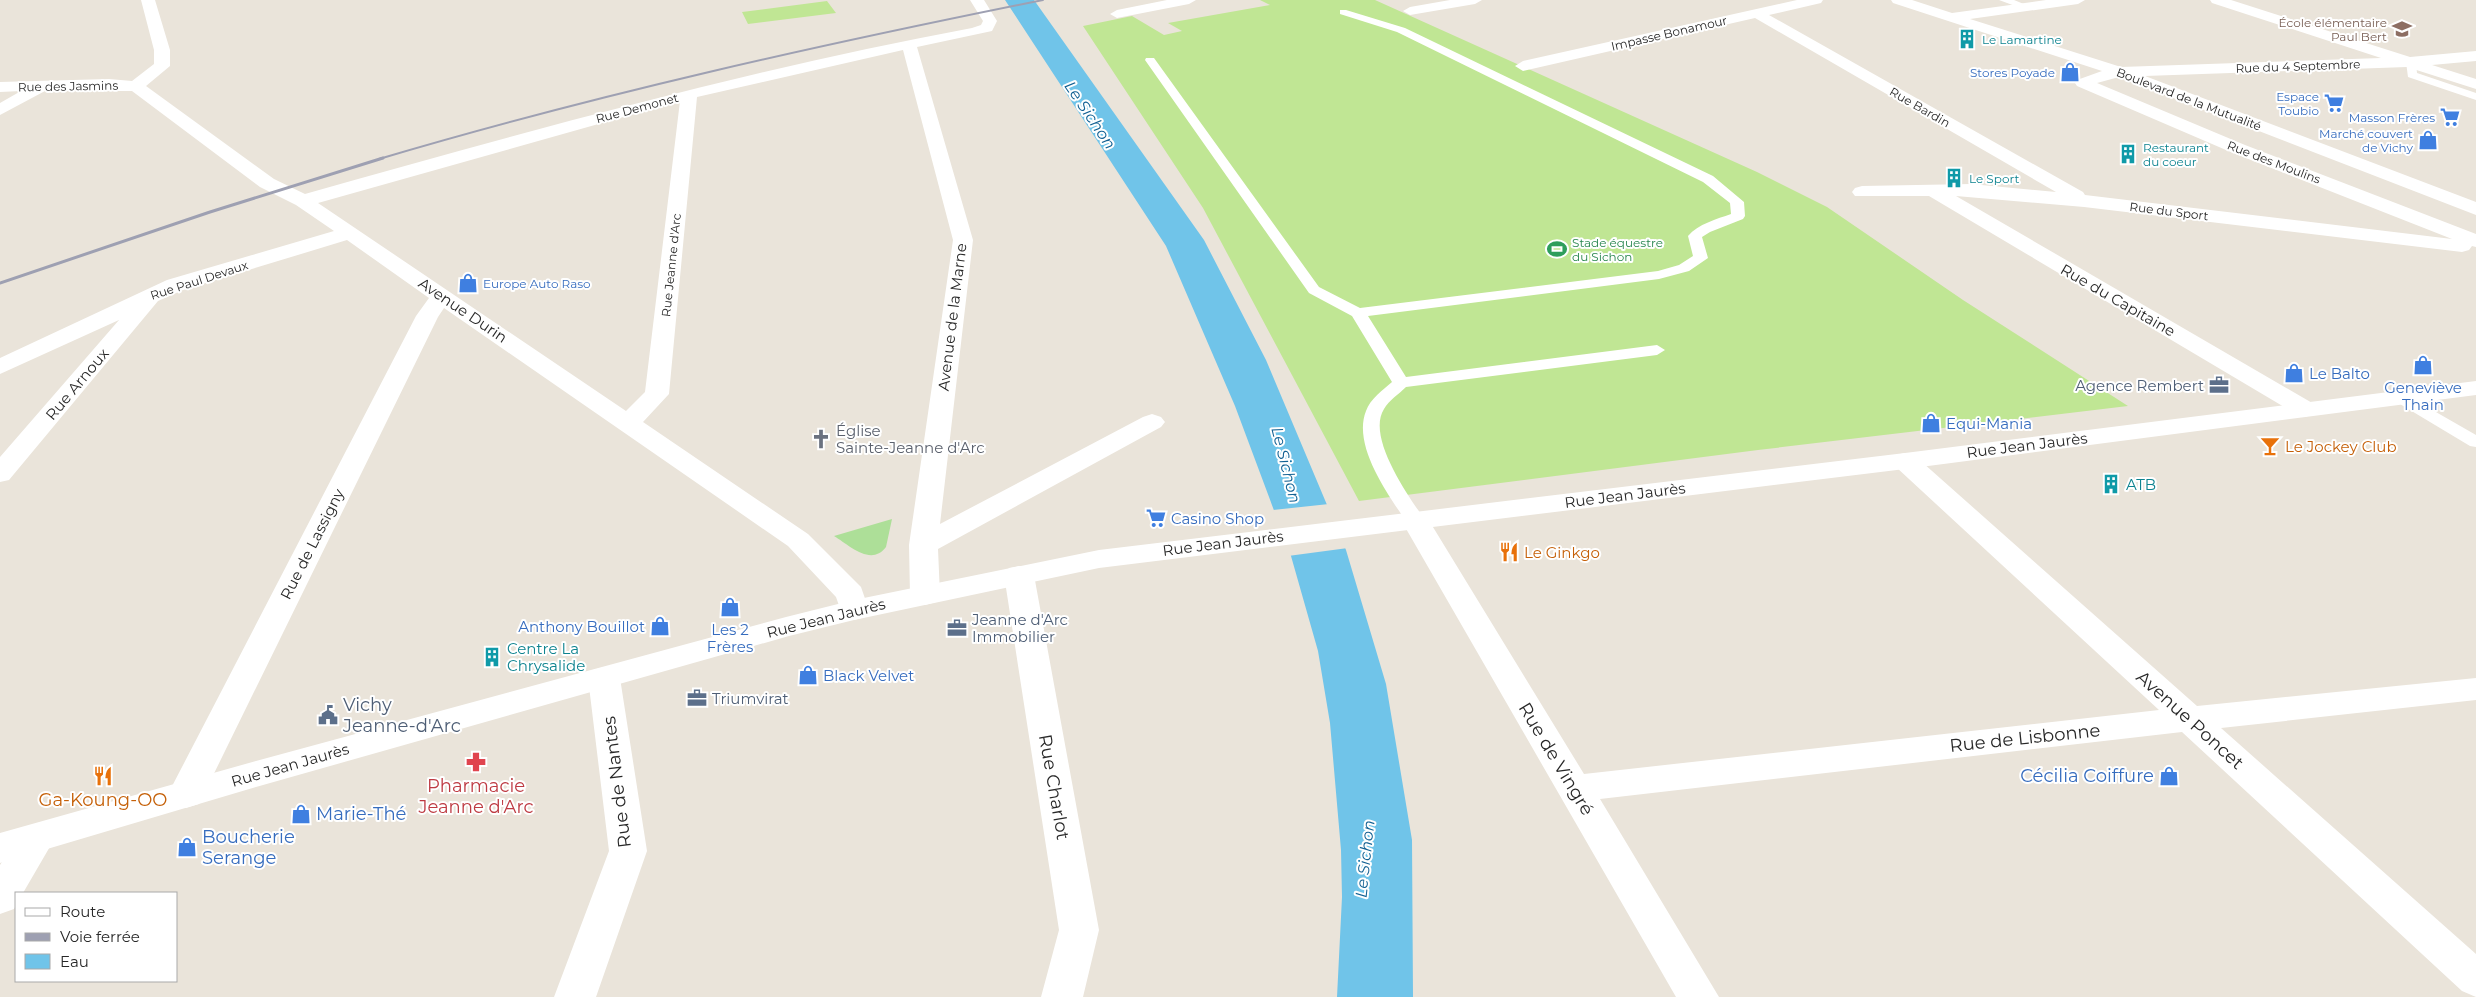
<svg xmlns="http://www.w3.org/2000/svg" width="2476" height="997" font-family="Montserrat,sans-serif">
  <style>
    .green { fill: #addf98 }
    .pitch { fill: #c0e694 }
    .water { fill: #70c4e9 }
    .pier { fill: #eae4da }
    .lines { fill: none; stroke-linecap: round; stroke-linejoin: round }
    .lane { fill: #fff; fill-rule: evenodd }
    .street { fill: #fff; fill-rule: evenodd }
    .secondary { fill: #fff; fill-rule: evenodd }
    .rail-far1 { stroke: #9ea0b2; stroke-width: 2 }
    .rail { stroke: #9ea0b2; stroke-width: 3 }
    .labels { text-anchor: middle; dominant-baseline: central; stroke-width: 4; stroke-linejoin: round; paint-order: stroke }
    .far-education-label { font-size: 12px; fill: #785e54; stroke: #fff; text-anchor: end }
    .far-street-label { font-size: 12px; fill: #282828; stroke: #fff }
    .far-culture-label { font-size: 12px; fill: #0d838f; stroke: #fff; text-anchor: start }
    .far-shop-label { font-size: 12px; fill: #366cbe; stroke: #fff; text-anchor: end }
    .far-leisure-label { font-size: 12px; fill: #27864d; stroke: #fff; text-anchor: start }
    .street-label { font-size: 15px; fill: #282828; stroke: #fff }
    .shop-label { font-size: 15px; fill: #366cbe; stroke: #fff; text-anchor: start }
    .service-label { font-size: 15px; fill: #4e5e75; stroke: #fff; text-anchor: start }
    .worship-label { font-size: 15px; fill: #5b616d; stroke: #fff; text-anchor: start }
    .food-label { font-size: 15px; fill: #c56008; stroke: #fff; text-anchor: start }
    .culture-label { font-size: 15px; fill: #0d838f; stroke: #fff; text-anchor: start }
    .water-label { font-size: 16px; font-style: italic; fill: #126193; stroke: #fff }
    .near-service-label { font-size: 18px; fill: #4e5e75; stroke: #fff; text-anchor: start }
    .near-street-label { font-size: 18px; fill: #282828; stroke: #fff }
    .near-shop-label { font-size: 18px; fill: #366cbe; stroke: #fff; text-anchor: start }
    .near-health-label { font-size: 18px; fill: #be3a42; stroke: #fff }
    .near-food-label { font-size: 18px; fill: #c56008; stroke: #fff }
  </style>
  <rect width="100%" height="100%" fill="#eae4da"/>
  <path class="green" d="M892,519L886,547C871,567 849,545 834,536Z"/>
  <path class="pitch" d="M1260,0H1375L1757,172L1827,207L1963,300L2128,406L1758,450L1359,501L1203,208L1083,26L1132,16L1164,35L1182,31L1168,23L1270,5Z
    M827,1L836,13L748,24L742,12Z"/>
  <path class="water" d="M1005,0H1034L1204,240L1266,360L1346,550L1386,684L1412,840L1413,997H1337L1342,897L1341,850L1330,723L1318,651L1291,556L1235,406L1166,246Z"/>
  <path class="pier" d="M1329,504L1348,548L1288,556L1273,510Z"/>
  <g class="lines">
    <path class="lane" d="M1999,0H2014L2031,7L2026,10Z
      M1340,10H1346L1405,28L1713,176L1744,202L1745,216L1743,219L1710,232L1702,237L1708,258L1689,271L1659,279L1368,316L1406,377L1657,345L1665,350L1657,355L1406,387C1399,394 1389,400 1384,409C1366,437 1409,497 1425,520L1422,524H1408C1389,496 1352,446 1366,411C1370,399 1383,390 1392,382L1352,316L1309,293L1145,60L1146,58H1154L1319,287L1360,308L1658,271L1679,265L1693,256L1688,236C1698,224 1717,219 1731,214L1730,203L1703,182L1397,32L1340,14Z
      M2411,59L2416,62L2417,73L2476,93V100L2408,77L2406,62Z
      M2401,392L2476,435V447L2470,446L2395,401L2393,397L2395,393Z"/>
    <path class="street" d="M141,0H155L170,50V66L146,86L274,179L305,194C526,132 746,70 972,28L981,25L983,21L970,0H984L997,21L992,31L917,47L973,240L940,524L1143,417L1152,414L1161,417L1165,422L1161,427L938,549L940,595L936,602L925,605L914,602L910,595L909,545L953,240L903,50L697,97L669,394L643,422L808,534L861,587L869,610L865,617L854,620L843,617L836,597L788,546L444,308L438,317L199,804L186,808L173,804L168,794L416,316L429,298L347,240L183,290L158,301L9,480L0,482V457L119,320L0,374V358L167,280L334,231L296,205L260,187L132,91H45L0,115V103L21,91L0,92V82L109,79L132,81L154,64V50ZM680,101L645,392L626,411L318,203Z
      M1167,0H1196L1189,4L1117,18L1110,14L1117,10Z
      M1450,0H1482L1475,4L1410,15L1403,11L1410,7Z
      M1797,0H1823L1821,3L1769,15L2083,192L2085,195L2452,239L2233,153L2077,86L2075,83L2077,80L2102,71L1893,3L1891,0H1912L1952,13L2046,0H2085L2078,4L1970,19L2121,67L2381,58L2212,3L2210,0H2231L2410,57L2476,51V61L2432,65L2476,79V89L2407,67L2145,76L2476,202V215L2119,77L2097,83L2245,145L2476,234V247L2472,246L2469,250L2462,252L2084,207L1956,196L2314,404L2318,409L2314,414L2305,417L2296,414L1929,196H1855L1852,192L1855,188L1862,186L1971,184L2056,192L1755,18L1523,71L1515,66L1523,61Z
      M1905,453L1914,455L2197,706L2476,678V700L2221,728L2476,954V997L2462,991L2182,732L1600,799L1719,997H1676L1401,520L1405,514L1415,512L1425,514L1584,774L2159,710L1896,467L1892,461L1896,455Z
      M1019,566L1029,568L1034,575L1099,930L1083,997H1041L1059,930L1004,575L1009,568Z
      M604,667L615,670L620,678L647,851L596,997H554L609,851L588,678L593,670Z
      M37,824L50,828L55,838L23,893H16V905L14,909L0,914V865L24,828Z"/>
    <path class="secondary" d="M2476,381V395L1905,469L1099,568L854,620L789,636L256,787L0,863V833L256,761L786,617L854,600L1099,550L1905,453Z"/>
    <path class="rail-far1" d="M379,159C598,94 819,45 1043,0"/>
    <path class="rail" d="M0,283L210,212L383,158"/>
  </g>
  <defs>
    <symbol id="school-bare" viewBox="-9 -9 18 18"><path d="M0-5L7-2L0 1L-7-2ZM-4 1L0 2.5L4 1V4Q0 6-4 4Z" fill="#8d6e63" stroke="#fff" stroke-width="2.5" paint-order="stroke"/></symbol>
    <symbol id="building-bare" viewBox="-9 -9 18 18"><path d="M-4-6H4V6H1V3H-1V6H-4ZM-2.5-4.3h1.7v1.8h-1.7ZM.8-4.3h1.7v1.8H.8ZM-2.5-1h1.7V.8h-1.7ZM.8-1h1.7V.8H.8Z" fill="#0f9aa8" stroke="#fff" stroke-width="2.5" paint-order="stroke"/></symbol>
    <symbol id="shop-bare" viewBox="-9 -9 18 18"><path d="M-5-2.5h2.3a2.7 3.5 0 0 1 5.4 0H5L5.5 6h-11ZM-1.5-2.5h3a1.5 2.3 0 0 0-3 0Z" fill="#3f7fe0" stroke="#fff" stroke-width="2.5" paint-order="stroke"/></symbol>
    <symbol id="supermarket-bare" viewBox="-9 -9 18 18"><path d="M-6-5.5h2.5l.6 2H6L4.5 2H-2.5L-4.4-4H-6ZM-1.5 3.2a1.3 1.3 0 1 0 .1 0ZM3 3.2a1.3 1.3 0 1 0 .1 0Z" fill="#3f7fe0" stroke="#fff" stroke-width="2.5" paint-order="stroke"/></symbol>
    <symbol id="stadium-bare" viewBox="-9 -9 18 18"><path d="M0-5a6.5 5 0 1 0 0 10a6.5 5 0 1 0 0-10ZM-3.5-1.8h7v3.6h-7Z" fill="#2e9e5b" stroke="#fff" stroke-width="2.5" paint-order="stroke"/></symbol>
    <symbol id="office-bare" viewBox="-9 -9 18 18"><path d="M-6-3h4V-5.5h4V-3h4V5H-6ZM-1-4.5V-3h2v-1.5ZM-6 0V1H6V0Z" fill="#5c6f8a" stroke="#fff" stroke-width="2.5" paint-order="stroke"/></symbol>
    <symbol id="church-bare" viewBox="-9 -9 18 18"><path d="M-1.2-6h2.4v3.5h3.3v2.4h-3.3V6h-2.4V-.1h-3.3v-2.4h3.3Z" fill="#6b7280" stroke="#fff" stroke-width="2.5" paint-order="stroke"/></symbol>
    <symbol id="bar-bare" viewBox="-9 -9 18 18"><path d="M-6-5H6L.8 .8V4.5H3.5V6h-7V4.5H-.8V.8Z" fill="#e8710a" stroke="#fff" stroke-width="2.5" paint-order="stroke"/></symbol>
    <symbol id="restaurant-bare" viewBox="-9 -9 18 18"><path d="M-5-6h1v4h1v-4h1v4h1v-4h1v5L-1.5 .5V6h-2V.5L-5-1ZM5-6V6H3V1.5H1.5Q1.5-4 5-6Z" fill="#e8710a" stroke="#fff" stroke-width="2.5" paint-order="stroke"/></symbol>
    <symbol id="civic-bare" viewBox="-9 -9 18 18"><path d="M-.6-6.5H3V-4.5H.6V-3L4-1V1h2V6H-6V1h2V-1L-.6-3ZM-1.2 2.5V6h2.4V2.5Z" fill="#5c6f8a" stroke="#fff" stroke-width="2.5" paint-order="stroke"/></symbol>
    <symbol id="pharmacy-bare" viewBox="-9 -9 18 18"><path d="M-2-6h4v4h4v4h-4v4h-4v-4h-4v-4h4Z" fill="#e0444e" stroke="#fff" stroke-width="2.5" paint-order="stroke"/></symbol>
  </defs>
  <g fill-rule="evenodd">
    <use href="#school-bare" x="2388" y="15" width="28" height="28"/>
    <use href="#building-bare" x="1953" y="25" width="28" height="28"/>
    <use href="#shop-bare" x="2056" y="58" width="28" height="28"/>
    <use href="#supermarket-bare" x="2320" y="89" width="28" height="28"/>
    <use href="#supermarket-bare" x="2436" y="103" width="28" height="28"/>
    <use href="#shop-bare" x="2414" y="126" width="28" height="28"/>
    <use href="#building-bare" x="2114" y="140" width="28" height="28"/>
    <use href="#building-bare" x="1940" y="164" width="28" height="28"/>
    <use href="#stadium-bare" x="1543" y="235" width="28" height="28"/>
    <use href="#shop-bare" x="454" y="269" width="28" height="28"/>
    <use href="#shop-bare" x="2409" y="351" width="28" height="28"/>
    <use href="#shop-bare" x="2280" y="359" width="28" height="28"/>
    <use href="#office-bare" x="2205" y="371" width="28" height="28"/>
    <use href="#shop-bare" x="1917" y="409" width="28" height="28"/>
    <use href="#church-bare" x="807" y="425" width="28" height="28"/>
    <use href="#bar-bare" x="2256" y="432" width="28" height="28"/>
    <use href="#building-bare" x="2097" y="470" width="28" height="28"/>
    <use href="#supermarket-bare" x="1142" y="504" width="28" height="28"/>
    <use href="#restaurant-bare" x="1495" y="538" width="28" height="28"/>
    <use href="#shop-bare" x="716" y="593" width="28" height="28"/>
    <use href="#shop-bare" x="646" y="612" width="28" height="28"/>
    <use href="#office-bare" x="943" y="614" width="28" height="28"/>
    <use href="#building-bare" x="478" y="643" width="28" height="28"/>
    <use href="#shop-bare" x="794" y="661" width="28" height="28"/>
    <use href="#office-bare" x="683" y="684" width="28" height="28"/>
    <use href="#civic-bare" x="314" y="701" width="28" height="28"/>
    <use href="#pharmacy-bare" x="462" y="748" width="28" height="28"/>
    <use href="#restaurant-bare" x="89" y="762" width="28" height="28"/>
    <use href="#shop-bare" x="2155" y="762" width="28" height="28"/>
    <use href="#shop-bare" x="287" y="800" width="28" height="28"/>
    <use href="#shop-bare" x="173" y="833" width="28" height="28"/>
  </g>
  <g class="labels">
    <g class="far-education-label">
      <text x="2387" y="22">École élémentaire<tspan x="2387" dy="14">Paul Bert</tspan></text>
    </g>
    <g class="far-street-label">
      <text transform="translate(1669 33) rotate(-13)">Impasse Bonamour</text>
      <text transform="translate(2298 66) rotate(-2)">Rue du 4 Septembre</text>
      <text transform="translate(68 86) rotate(-1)">Rue des Jasmins</text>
      <text transform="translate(2189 99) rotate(21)">Boulevard de la Mutualité</text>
      <text transform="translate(1920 107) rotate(30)">Rue Bardin</text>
      <text transform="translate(637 108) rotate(-15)">Rue Demonet</text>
      <text transform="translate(2274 162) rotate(21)">Rue des Moulins</text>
      <text transform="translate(2169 211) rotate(7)">Rue du Sport</text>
      <text transform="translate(671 265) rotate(-84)">Rue Jeanne d'Arc</text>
      <text transform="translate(199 280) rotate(-18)">Rue Paul Devaux</text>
    </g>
    <g class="far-culture-label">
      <text x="1982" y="39">Le Lamartine</text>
      <text x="2143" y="147">Restaurant<tspan x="2143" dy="14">du coeur</tspan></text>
      <text x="1969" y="178">Le Sport</text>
    </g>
    <g class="far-shop-label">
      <text x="2055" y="72">Stores Poyade</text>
      <text x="2319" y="96">Espace<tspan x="2319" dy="14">Toubio</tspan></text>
      <text x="2435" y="117">Masson Frères</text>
      <text x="2413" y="133">Marché couvert<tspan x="2413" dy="14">de Vichy</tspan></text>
      <text x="483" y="283" text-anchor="start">Europe Auto Raso</text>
    </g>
    <g class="far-leisure-label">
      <text x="1572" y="242">Stade équestre<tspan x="1572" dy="14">du Sichon</tspan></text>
    </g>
    <g class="street-label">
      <text transform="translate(2118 300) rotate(30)">Rue du Capitaine</text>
      <text transform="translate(463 310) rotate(34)">Avenue Durin</text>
      <text transform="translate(952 317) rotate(-83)">Avenue de la Marne</text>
      <text transform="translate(77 384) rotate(-50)">Rue Arnoux</text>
      <text transform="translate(2027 445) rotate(-7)">Rue Jean Jaurès</text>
      <text transform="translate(1625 495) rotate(-7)">Rue Jean Jaurès</text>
      <text transform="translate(1223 543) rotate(-7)">Rue Jean Jaurès</text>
      <text transform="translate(312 544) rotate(-63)">Rue de Lassigny</text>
      <text transform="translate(826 618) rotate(-14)">Rue Jean Jaurès</text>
      <text transform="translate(290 765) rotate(-16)">Rue Jean Jaurès</text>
    </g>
    <g class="shop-label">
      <text x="2309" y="373">Le Balto</text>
      <text x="2423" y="387" text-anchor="middle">Geneviève<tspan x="2423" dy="17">Thain</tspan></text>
      <text x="1946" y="423">Equi-Mania</text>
      <text x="1171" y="518">Casino Shop</text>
      <text x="645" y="626" text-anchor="end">Anthony Bouillot</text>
      <text x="730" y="629" text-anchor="middle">Les 2<tspan x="730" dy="17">Frères</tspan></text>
      <text x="823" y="675">Black Velvet</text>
    </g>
    <g class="service-label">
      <text x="2204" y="385" text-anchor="end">Agence Rembert</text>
      <text x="972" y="619">Jeanne d'Arc<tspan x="972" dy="17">Immobilier</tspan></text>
      <text x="712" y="698">Triumvirat</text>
    </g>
    <g class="worship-label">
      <text x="836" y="430">Église<tspan x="836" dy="17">Sainte-Jeanne d'Arc</tspan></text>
    </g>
    <g class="food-label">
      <text x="2285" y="446">Le Jockey Club</text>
      <text x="1524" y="552">Le Ginkgo</text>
    </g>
    <g class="culture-label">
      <text x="2126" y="484">ATB</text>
      <text x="507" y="648">Centre La<tspan x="507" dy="17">Chrysalide</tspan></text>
    </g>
    <g class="water-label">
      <text transform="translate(1090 115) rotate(56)">Le Sichon</text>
      <text transform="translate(1286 465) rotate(76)">Le Sichon</text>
      <text transform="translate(1365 859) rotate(-84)">Le Sichon</text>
    </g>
    <g class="near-service-label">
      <text x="343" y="705">Vichy<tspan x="343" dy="21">Jeanne-d'Arc</tspan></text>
    </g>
    <g class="near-street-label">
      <text transform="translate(2190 720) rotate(42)">Avenue Poncet</text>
      <text transform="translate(2025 738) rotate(-6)">Rue de Lisbonne</text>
      <text transform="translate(1556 759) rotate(59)">Rue de Vingré</text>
      <text transform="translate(617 782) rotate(-97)">Rue de Nantes</text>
      <text transform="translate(1054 787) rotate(80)">Rue Charlot</text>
    </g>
    <g class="near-shop-label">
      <text x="2154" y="776" text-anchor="end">Cécilia Coiffure</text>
      <text x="316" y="814">Marie-Thé</text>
      <text x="202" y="837">Boucherie<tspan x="202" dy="21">Serange</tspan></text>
    </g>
    <g class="near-health-label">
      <text x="476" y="786">Pharmacie<tspan x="476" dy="21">Jeanne d'Arc</tspan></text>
    </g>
    <g class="near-food-label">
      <text x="103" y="800">Ga-Koung-OO</text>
    </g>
  </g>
  <rect x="15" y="892" width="162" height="90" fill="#ffffff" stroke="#a9a9a9"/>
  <rect x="25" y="908" width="25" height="8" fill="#ffffff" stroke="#a9a9a9"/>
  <text x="60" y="917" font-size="15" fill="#282828">Route</text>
  <rect x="25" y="933" width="25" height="8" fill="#9ea0b2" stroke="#a9a9a9"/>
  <text x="60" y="942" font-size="15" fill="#282828">Voie ferrée</text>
  <rect x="25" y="954" width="25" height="15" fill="#70c4e9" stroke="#a9a9a9"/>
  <text x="60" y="967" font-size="15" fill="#282828">Eau</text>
</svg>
